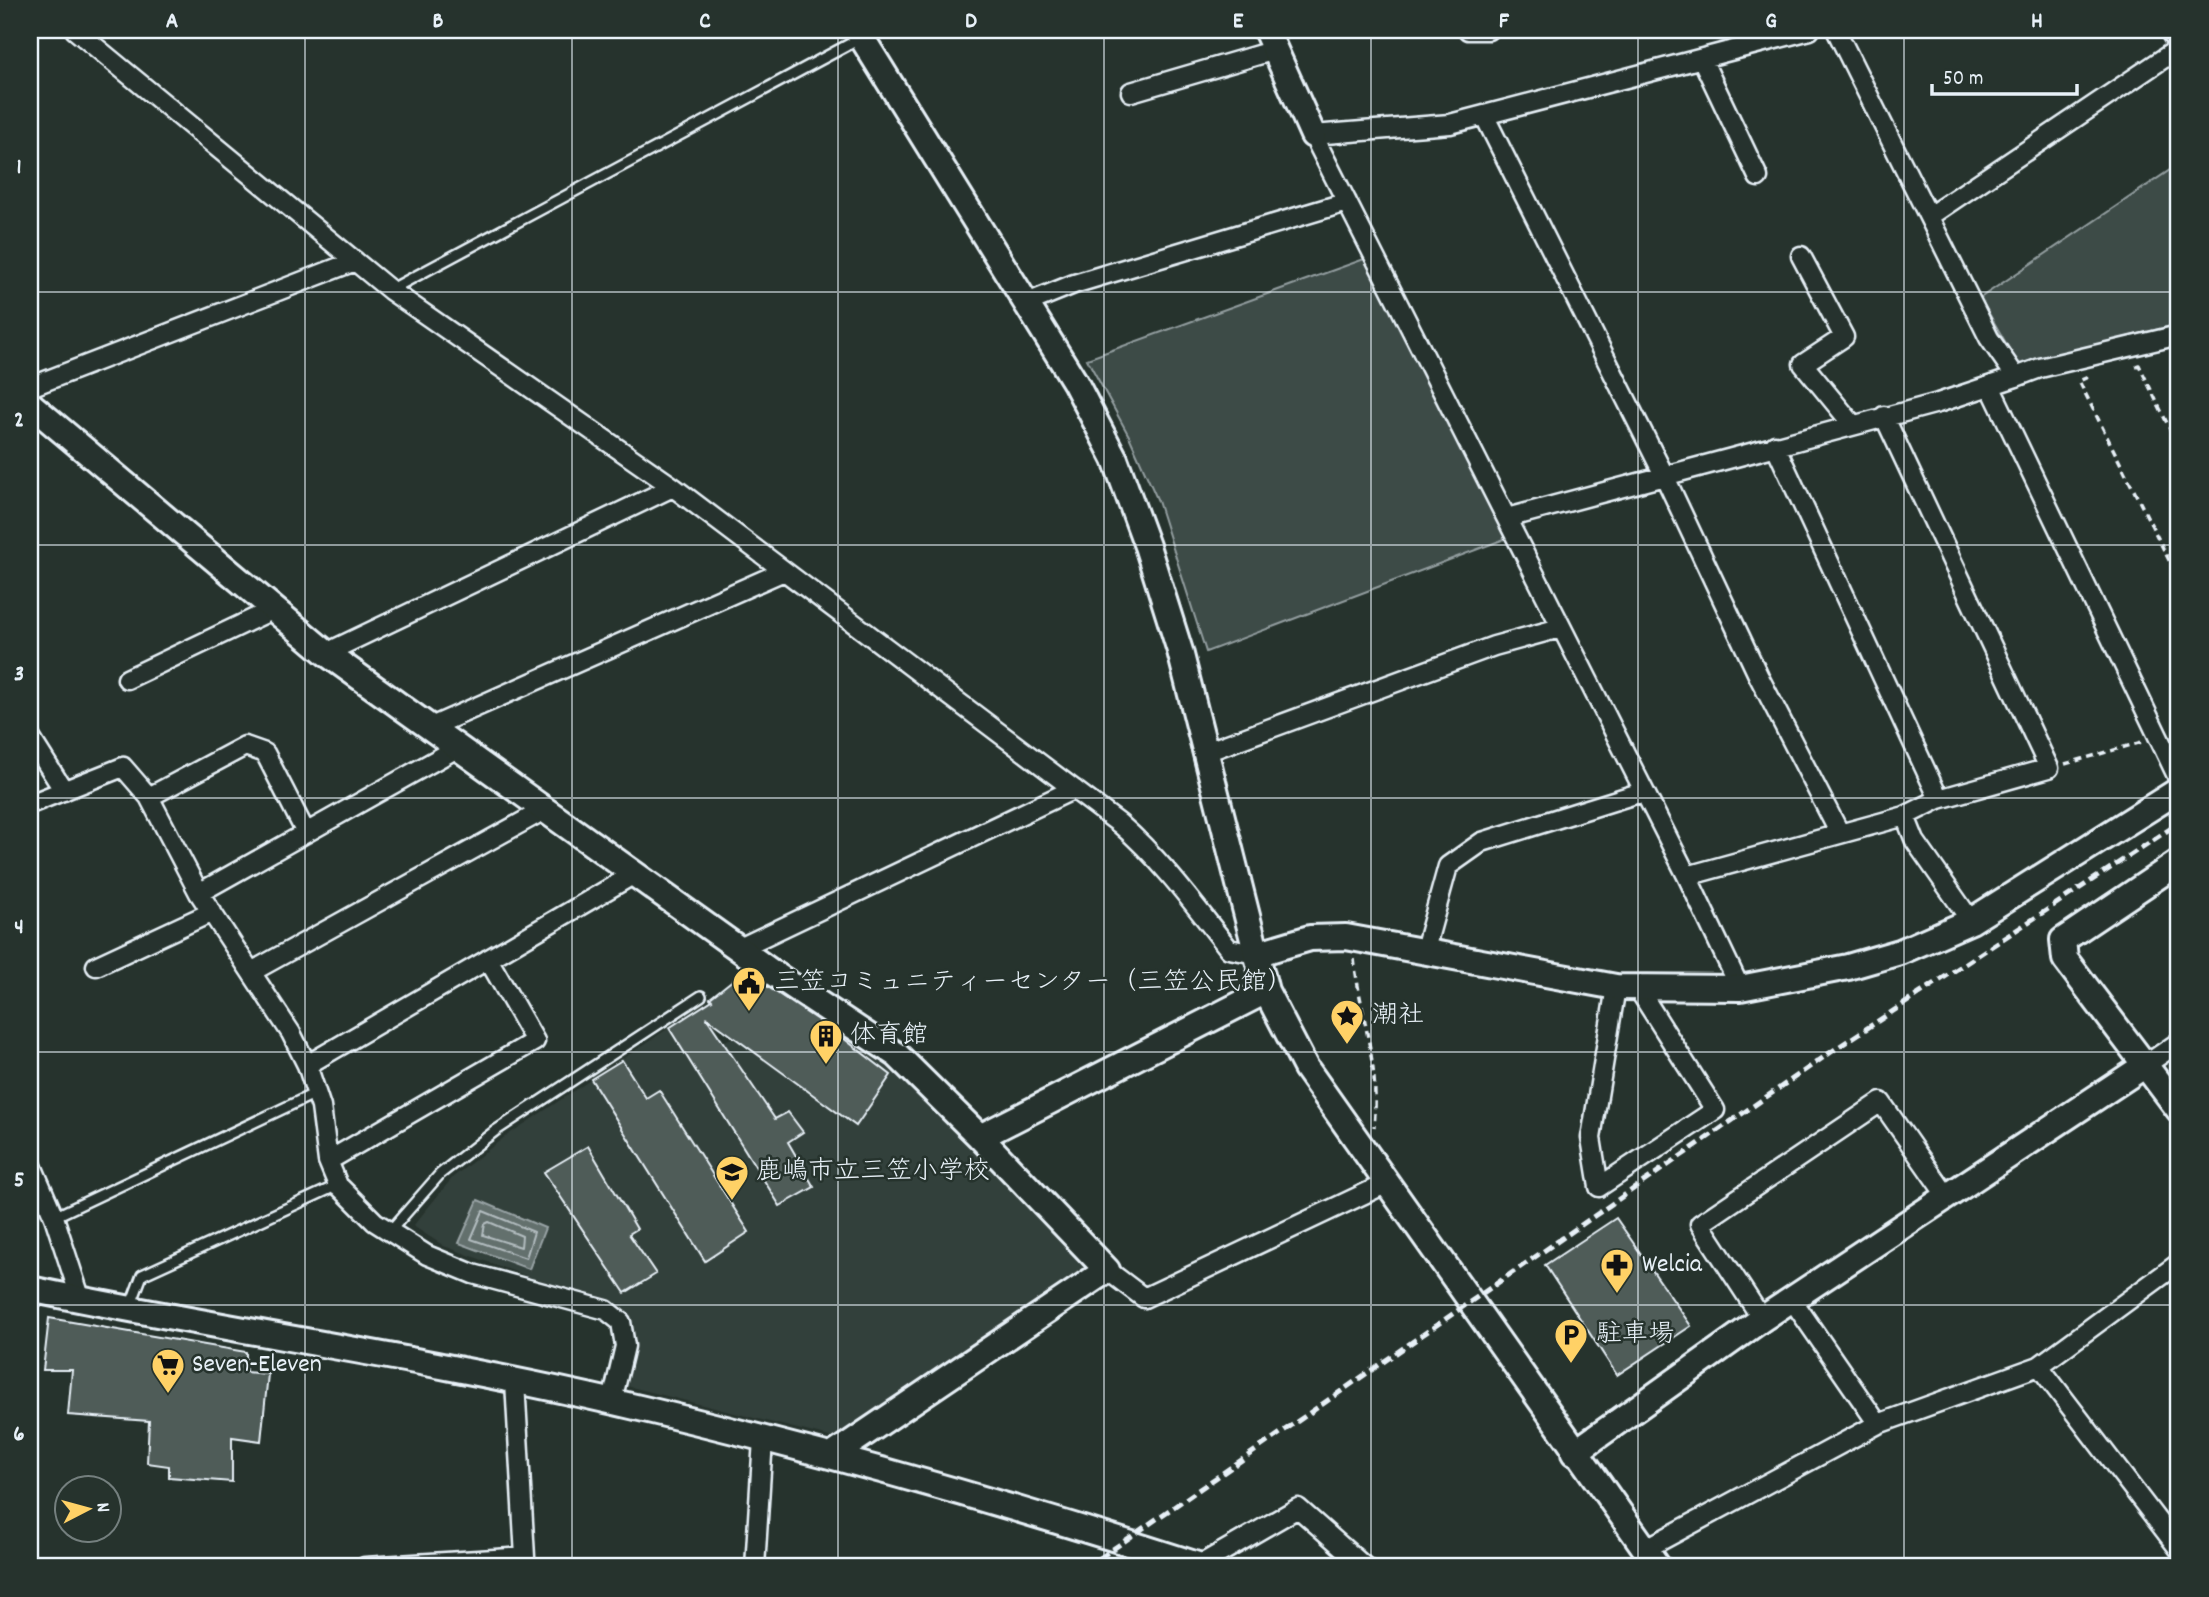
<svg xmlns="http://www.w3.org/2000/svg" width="2209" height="1597" font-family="Dekko,'Klee One',sans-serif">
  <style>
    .built { fill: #333f3a }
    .green { fill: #3e4b47; stroke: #939ea0; stroke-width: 2 }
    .water { fill: #636f6d; stroke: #98a3a5; stroke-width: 2 }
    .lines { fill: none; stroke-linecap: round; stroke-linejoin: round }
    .shore { stroke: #b3bdc0; stroke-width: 2 }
    .building { fill: #505c59; stroke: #e8f1f8; stroke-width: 2 }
    .lane-casing { stroke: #e8f1f8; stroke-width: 14 }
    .street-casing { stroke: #e8f1f8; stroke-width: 23 }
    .secondary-casing { stroke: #e8f1f8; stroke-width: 30 }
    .path { stroke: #e8f1f8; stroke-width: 3.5; stroke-dasharray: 7 5; stroke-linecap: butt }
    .lane { stroke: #26332d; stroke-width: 9 }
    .street { stroke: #26332d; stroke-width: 18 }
    .secondary { stroke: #26332d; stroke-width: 24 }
    .rail { stroke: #e8f1f8; stroke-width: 5; stroke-dasharray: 10 5; stroke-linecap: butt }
    .grid { fill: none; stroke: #e8f1f8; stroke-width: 2; stroke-opacity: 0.55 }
    .labels { text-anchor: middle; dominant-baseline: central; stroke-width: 5; stroke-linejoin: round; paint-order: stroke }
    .poi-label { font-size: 26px; fill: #e8f1f8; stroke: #26332d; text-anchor: start }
    .neatline { fill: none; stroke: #e8f1f8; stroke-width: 2.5 }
    .grid-label { font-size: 23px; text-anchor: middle; font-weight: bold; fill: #e8f1f8 }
  </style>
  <rect width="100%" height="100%" fill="#26332d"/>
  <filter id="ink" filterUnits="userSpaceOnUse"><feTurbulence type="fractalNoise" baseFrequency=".0143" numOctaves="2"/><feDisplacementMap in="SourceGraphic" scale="14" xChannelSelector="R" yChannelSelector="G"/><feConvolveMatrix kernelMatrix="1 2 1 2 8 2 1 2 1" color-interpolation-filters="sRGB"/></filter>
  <g filter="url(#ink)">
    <path class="built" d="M788,997L868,1050L980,1137L1087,1269L838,1439L627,1386L634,1344L630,1316L605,1298L532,1278L444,1246L413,1226L453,1177L506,1136L699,1008L707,1005L722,1042L741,1034L758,1053Z"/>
    <path class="green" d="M2179,164V324L2018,364L1980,298Z
      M1367,258L1510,537L1206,652L1158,501L1129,436L1087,359Z"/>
    <path class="water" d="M478,1200L545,1228L529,1269L459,1243Z"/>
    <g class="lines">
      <path class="shore" d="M483,1211L534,1232L526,1258L471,1239Z
        M489,1222L522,1236L521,1247L483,1235L485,1224Z"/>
    </g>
    <path class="building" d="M744,971L834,1031L891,1075L856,1126L706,1017L775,1119L788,1112L803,1132L788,1142L814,1187L780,1206L669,1028L712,1000L710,998Z
      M622,1060L646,1098L659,1090L749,1232L705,1261L591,1079Z
      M588,1146L637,1229L629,1234L656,1274L625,1293L544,1172Z
      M1616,1218L1691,1326L1617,1375L1545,1265Z
      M49,1318L246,1352V1372L268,1374L261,1441L232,1437V1482L169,1477V1466L147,1463L149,1421L68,1415L72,1370H43Z"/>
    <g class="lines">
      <defs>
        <path id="lane" d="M390,290L861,38
          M54,1217L316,1093
          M390,1231L440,1174L495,1131L701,996
          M130,1307L142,1275L338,1185"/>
        <path id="street" d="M75,30L390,290L673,487L1120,824C1162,860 1195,906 1229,949L1256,954
          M1468,30H1488
          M1836,30L1989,338L2016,377L2040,368L2179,335
          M1702,59L1758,177
          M1131,92L1275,50
          M1484,115L1664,475L1759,677L1839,832
          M1931,215L2179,48
          M1801,256L1844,337L1803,364L1853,425
          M1027,303L1074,284L1347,202
          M1990,386L2179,780
          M30,387L355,261
          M1884,416L2049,768L1939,799L1905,816
          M1775,445L1939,799
          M1507,518L1938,403L2016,377
          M326,653L673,487
          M127,679L274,609
          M431,727L784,571
          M30,737L64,791
          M1203,753L1494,646L1560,628
          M149,797L245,746L265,753L306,833
          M30,804L123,767L149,797L199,893L291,1033L307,1065L321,1107L328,1161L338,1185L375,1222L427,1255L473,1274L606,1310L621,1322L625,1346L612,1401
          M1687,876L1905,816L1915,841L1971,921
          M199,893L459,747
          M740,948L1074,789
          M1424,953L1448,866L1482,842L1642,792
          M96,966L212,912
          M253,971L546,809
          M1616,987L1591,1138L1599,1187L1715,1110L1637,987
          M1740,988L1687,876L1313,135L1450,124L1810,30
          M307,1065L636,873
          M2144,1066L2179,1042
          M30,1161L54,1217L81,1300
          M328,1161L535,1041L488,959
          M1107,1270L1144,1298L1385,1184
          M1793,1301L1878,1424
          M1762,1319L1700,1224L1881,1102L1946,1195
          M2039,1366L2179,1549
          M1645,1549L1878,1424L2039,1366L2179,1263
          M1198,1566L1298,1508L1365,1567
          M365,1567L525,1557L515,1382
          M755,1567L763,1439
          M1132,1567L1158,1552"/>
        <path id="secondary" d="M857,30L1075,382L1115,459L1147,546L1180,651L1266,991L1306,1068L1658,1567
          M1266,30L1313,135
          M2173,30L2179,40
          M30,404L326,653L770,971L897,1055L980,1137L1107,1270L833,1455
          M2179,862L2063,940L2065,959L2179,1110
          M1256,954L1310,938L1346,937L1616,987L1740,988L1848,967L1900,952L1971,921L2179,790
          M980,1137L1266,991
          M30,1289C224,1330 420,1357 614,1402C813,1448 1009,1504 1204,1567
          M1574,1453L1762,1319L2144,1066"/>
      </defs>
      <use href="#lane" class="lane-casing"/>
      <use href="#street" class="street-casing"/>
      <use href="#secondary" class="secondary-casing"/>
      <path class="path" d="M2136,366L2139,365L2179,448
        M2088,377L2079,381L2179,580
        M2065,764L2142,742
        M1354,959C1361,1018 1380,1066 1374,1127"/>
      <use href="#lane" class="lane"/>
      <use href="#street" class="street"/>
      <use href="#secondary" class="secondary"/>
      <path class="rail" d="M1087,1567L1837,1048L2179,823"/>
    </g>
  </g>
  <path class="grid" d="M305,30V1567M572,30V1567M838,30V1567M1104,30V1567M1371,30V1567M1638,30V1567M1904,30V1567M30,292H2179M30,545H2179M30,798H2179M30,1052H2179M30,1305H2179"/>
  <defs>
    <symbol id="civic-pin" viewBox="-11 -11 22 30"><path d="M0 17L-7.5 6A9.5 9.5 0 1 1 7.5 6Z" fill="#ffd166" stroke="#26332d"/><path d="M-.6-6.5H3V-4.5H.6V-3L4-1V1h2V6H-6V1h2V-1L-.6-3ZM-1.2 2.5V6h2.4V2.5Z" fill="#111"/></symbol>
    <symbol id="sight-pin" viewBox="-11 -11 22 30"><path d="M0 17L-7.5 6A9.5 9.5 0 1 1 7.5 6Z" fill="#ffd166" stroke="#26332d"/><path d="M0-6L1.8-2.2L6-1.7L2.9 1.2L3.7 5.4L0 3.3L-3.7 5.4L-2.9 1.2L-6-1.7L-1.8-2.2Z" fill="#111"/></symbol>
    <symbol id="building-pin" viewBox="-11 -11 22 30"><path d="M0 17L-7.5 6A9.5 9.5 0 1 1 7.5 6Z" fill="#ffd166" stroke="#26332d"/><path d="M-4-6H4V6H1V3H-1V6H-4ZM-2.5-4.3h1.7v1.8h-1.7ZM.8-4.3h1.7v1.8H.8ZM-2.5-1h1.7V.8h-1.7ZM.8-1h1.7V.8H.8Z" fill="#111"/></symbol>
    <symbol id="school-pin" viewBox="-11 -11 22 30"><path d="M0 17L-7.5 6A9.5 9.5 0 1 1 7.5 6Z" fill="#ffd166" stroke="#26332d"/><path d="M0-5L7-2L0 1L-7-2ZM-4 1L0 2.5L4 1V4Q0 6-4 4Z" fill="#111"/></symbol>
    <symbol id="pharmacy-pin" viewBox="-11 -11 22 30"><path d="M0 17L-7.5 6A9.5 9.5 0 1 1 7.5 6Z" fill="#ffd166" stroke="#26332d"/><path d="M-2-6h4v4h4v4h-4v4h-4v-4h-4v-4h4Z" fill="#111"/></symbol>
    <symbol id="parking-pin" viewBox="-11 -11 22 30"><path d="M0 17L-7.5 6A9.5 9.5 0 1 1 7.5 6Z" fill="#ffd166" stroke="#26332d"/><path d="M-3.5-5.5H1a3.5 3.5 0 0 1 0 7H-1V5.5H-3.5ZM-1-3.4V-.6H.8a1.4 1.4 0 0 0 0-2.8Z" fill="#111"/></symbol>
    <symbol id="supermarket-pin" viewBox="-11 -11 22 30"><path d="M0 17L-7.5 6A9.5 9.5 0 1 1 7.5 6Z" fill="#ffd166" stroke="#26332d"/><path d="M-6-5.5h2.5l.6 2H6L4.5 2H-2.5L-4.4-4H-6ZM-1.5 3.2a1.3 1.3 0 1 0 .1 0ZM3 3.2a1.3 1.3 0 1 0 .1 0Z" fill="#111"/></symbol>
  </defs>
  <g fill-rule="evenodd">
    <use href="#civic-pin" x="730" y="964" width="38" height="52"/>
    <use href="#sight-pin" x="1328" y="997" width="38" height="52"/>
    <use href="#building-pin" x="807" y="1017" width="38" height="52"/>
    <use href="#school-pin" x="713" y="1153" width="38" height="52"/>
    <use href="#pharmacy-pin" x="1598" y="1246" width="38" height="52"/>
    <use href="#parking-pin" x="1552" y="1316" width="38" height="52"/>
    <use href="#supermarket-pin" x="149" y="1346" width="38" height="52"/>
  </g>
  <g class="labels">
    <g class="poi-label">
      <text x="774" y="983">三笠コミュニティーセンター（三笠公民館）</text>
      <text x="1372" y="1016">潮社</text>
      <text x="850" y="1036">体育館</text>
      <text x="756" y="1172">鹿嶋市立三笠小学校</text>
      <text x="1642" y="1265">Welcia</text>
      <text x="1596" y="1335">駐車場</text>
      <text x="192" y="1365">Seven-Eleven</text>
    </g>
  </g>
  <rect width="2209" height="1597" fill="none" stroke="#26332d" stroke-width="77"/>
  <g transform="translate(88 1509) rotate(84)"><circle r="33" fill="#26332d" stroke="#747f7e" stroke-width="2"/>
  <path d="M0-5L12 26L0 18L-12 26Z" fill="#ffd166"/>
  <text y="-10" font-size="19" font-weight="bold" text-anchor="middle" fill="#e8f1f8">N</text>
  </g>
  <path d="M1932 84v10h145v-10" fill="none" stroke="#e8f1f8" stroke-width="3.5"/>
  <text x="1943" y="84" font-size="21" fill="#e8f1f8" stroke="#26332d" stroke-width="5" paint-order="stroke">50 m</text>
  <rect x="38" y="38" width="2132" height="1520" class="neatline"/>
  <g class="grid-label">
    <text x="172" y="27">A</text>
    <text x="438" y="27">B</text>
    <text x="705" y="27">C</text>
    <text x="971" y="27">D</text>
    <text x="1238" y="27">E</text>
    <text x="1504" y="27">F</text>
    <text x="1771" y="27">G</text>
    <text x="2037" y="27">H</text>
    <text x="19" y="173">1</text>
    <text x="19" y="426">2</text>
    <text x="19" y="680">3</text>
    <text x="19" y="933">4</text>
    <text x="19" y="1186">5</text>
    <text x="19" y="1440">6</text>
  </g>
</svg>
